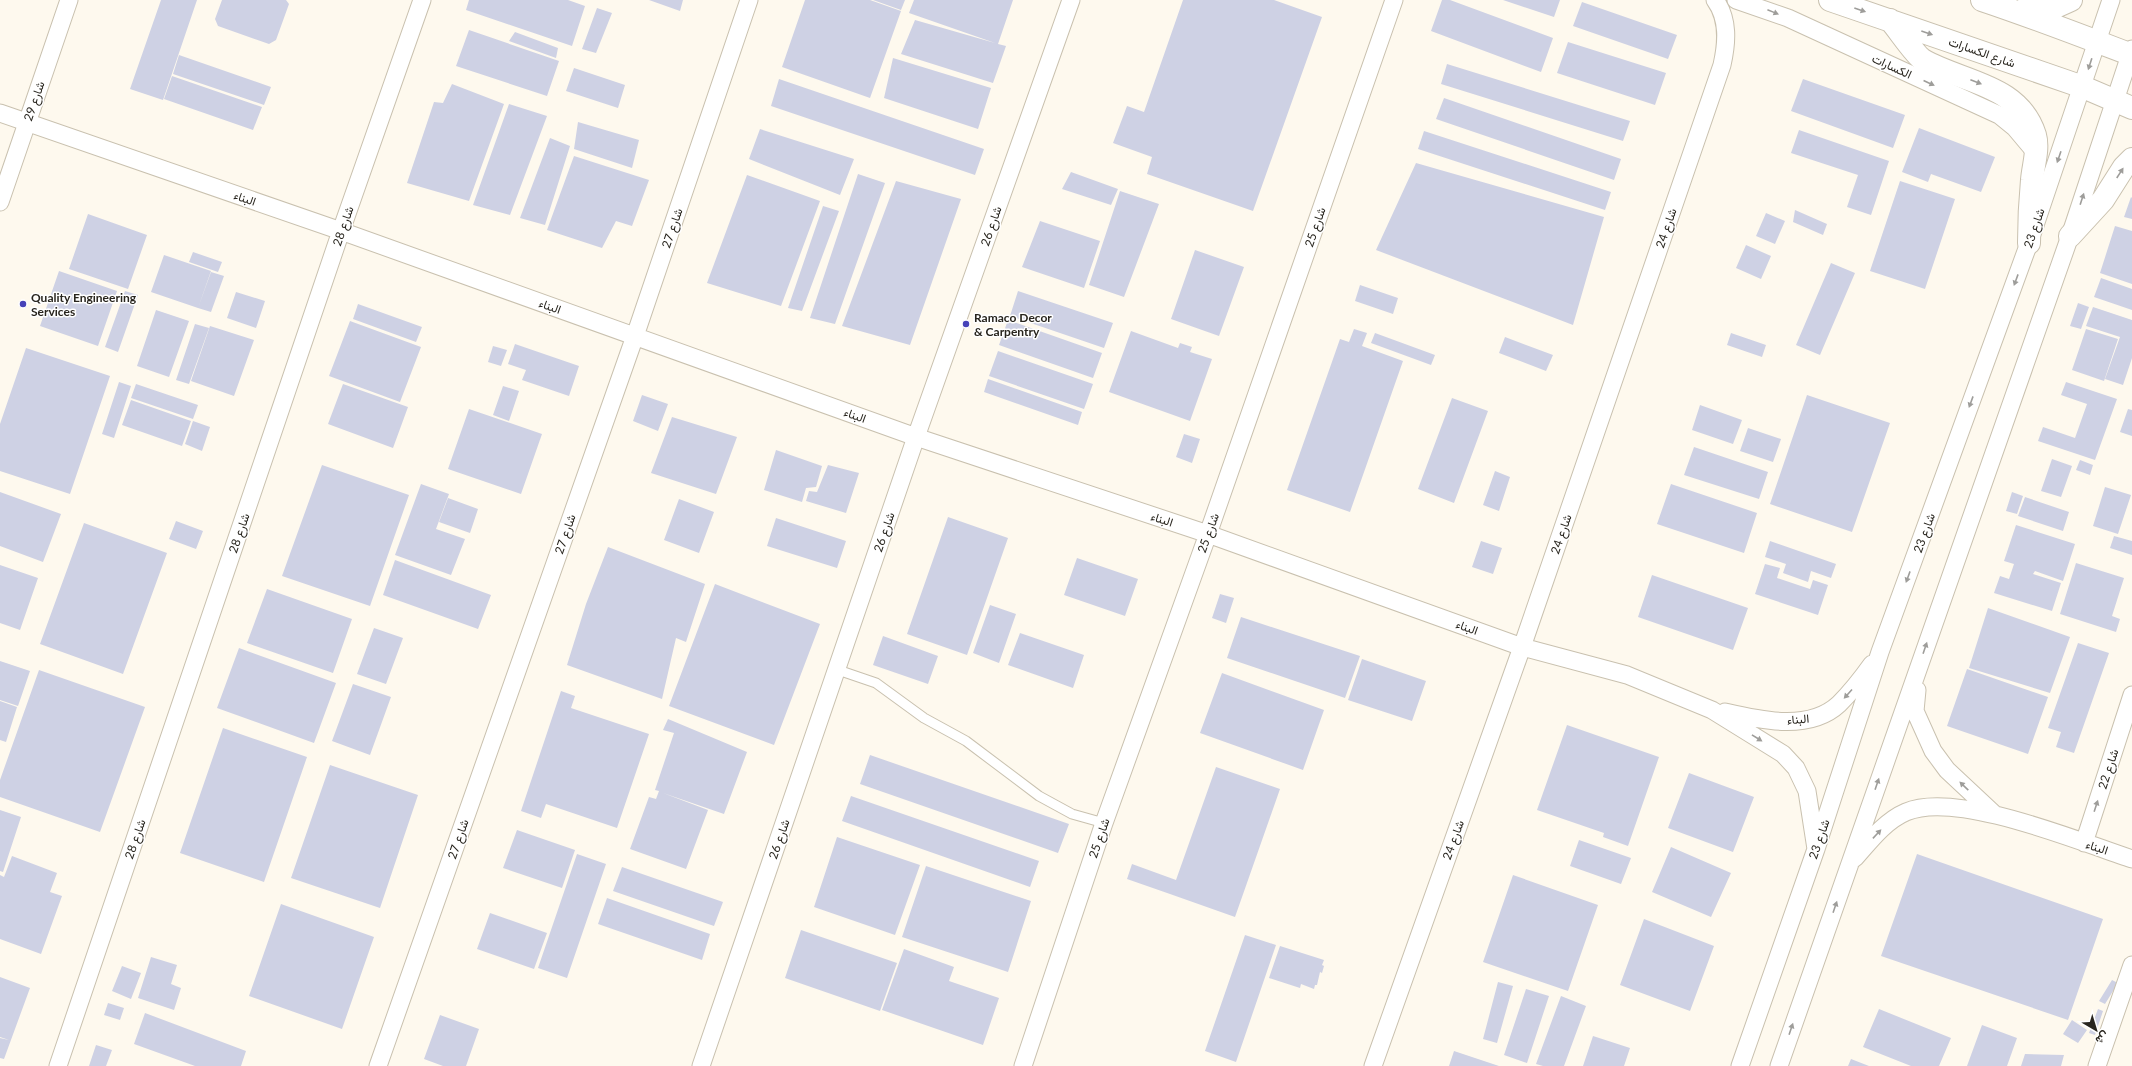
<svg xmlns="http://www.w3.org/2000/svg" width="2132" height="1066" font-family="Lato,Vazirmatn,sans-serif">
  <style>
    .building { fill: #ced1e4 }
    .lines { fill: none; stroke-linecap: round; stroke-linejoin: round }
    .service-casing { stroke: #c9c1af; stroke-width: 11 }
    .minor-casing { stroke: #c9c1af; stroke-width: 19 }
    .tertiary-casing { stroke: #c9c1af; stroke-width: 24 }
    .service { stroke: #fff; stroke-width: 9 }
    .minor { stroke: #fff; stroke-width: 17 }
    .tertiary { stroke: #fff; stroke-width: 22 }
    .oneway { fill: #9e9d9a }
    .poi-dot { fill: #4642b8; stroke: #fff; stroke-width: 1.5 }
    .labels { text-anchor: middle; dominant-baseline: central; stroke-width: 3; stroke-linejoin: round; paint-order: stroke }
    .street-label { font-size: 12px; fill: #28251e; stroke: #fff }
    .poi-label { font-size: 12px; font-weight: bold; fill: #28251e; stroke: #fff; text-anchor: start }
  </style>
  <rect width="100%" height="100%" fill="#fef9ee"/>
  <path class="building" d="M161,0H197L163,100L130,89Z
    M222,0H286L289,4L276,40L269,44L218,26L215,19Z
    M469,0H568L585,6L572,46L466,10Z
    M649,0H683L680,11Z
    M805,0H870L901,11L870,98L782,67Z
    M873,0H905L901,10Z
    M914,0H1013L998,44L1006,46L993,83L901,54L915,20L995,43L909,13Z
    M1183,0H1274L1322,17L1253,211L1147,174L1152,157L1113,143L1127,106L1144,112Z
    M1442,0H1450L1553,38L1541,72L1431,31Z
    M1503,0H1560L1554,17Z
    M1582,2L1677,35L1668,59L1573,26Z
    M597,8L612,13L596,53L582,49Z
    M469,30L559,61L547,96L456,66Z
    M515,32L558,48L556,58L509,41Z
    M1568,42L1666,73L1655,105L1557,73Z
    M179,55L271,87L264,105L173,74Z
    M893,58L991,88L978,129L884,98Z
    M1447,64L1630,121L1623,141L1441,84Z
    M574,68L625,85L618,108L566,91Z
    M172,76L262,107L253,130L164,99Z
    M779,79L984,149L975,175L771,106Z
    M1803,79L1905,115L1893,148L1791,111Z
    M452,84L504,104L469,201L407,183L434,102L443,103Z
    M1444,98L1621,159L1614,180L1436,119Z
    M509,104L547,116L510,215L473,205Z
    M578,122L639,140L632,168L574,149Z
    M1919,128L1995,157L1981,192L1931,174L1928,182L1902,172Z
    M760,129L854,159L840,195L749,159Z
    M1799,130L1889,161L1871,215L1847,207L1858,175L1791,153Z
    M1424,131L1611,192L1605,210L1418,149Z
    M550,138L570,146L545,225L520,218Z
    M574,156L649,180L632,226L616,221L602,248L547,230Z
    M1416,163L1604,217L1573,325L1376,250Z
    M1071,172L1118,189L1111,205L1062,189Z
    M858,174L885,183L835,324L810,318Z
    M747,175L820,201L781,306L707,283Z
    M896,181L961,199L910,345L842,326Z
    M1900,181L1955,199L1925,289L1870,271Z
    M1120,191L1159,204L1124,297L1089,285Z
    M2131,197L2132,198V219L2124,217Z
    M823,206L839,211L802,311L788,308Z
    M1795,210L1827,224L1823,235L1793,222Z
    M1766,213L1785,221L1775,244L1756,236Z
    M88,214L147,235L128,289L69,269Z
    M1040,221L1100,241L1084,288L1022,267Z
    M2115,226L2132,231V284L2100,273Z
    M1746,245L1771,256L1761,279L1736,268Z
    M1195,250L1244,267L1219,336L1171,319Z
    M193,252L222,262L218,272L189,262Z
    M164,255L211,271L198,308L151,292Z
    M1831,263L1855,273L1820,355L1796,345Z
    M59,271L117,291L98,346L40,326Z
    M211,272L224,276L211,312L198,308Z
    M2101,278L2132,289V310L2094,297Z
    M1360,285L1398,298L1393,314L1355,301Z
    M125,291L138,295L118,352L105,347Z
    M1018,291L1113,323L1104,348L1010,316Z
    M236,292L265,301L256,328L227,318Z
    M2078,303L2089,307L2081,329L2070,326Z
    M358,304L422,327L416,342L353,319Z
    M2093,307L2132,320V358L2123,385L2105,379L2120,337L2086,326Z
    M156,310L189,321L169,377L137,366Z
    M1008,320L1102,353L1093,378L999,345Z
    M350,321L421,347L400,402L329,376Z
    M195,324L209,328L189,384L176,380Z
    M210,326L254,340L234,396L191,381Z
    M1354,329L1367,333L1362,346L1403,361L1350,512L1287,490L1340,339L1349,342Z
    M2086,329L2118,339L2104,381L2072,370Z
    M1131,331L1178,348L1180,343L1192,347L1190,352L1212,359L1190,421L1109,392Z
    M1375,333L1435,355L1431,365L1371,343Z
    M1731,333L1766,345L1762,357L1727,345Z
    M1505,337L1553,355L1546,371L1499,353Z
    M515,344L579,366L569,396L522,380L526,370L508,364Z
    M493,346L507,350L501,366L488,362Z
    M26,348L110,376L70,494L0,471V424Z
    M998,351L1093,384L1084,409L989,376Z
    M988,379L1082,412L1078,425L984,392Z
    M119,382L131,386L114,438L102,434Z
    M2066,382L2117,399L2095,460L2038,441L2043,427L2075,438L2087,404L2061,395Z
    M136,384L198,405L193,419L131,398Z
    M343,384L408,407L393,448L328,424Z
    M503,386L519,391L509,421L493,415Z
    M642,395L668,404L658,431L633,421Z
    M1807,395L1890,423L1852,532L1770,504Z
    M1452,398L1488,411L1454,503L1418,489Z
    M131,400L191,421L182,446L122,425Z
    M1700,405L1742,420L1733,444L1692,430Z
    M469,409L542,434L521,494L448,469Z
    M2128,409L2132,410V436L2120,432Z
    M672,417L737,437L716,494L651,473Z
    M193,421L210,427L202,451L185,444Z
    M1748,428L1781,439L1773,462L1740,451Z
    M1184,434L1200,439L1192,463L1176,457Z
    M1694,447L1768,472L1759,499L1684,475Z
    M776,450L822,466L816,487L806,488L802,502L764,490Z
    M2052,459L2072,466L2061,497L2041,491Z
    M2080,460L2093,465L2090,475L2076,470Z
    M322,465L409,495L370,606L282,576Z
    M828,465L859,473L846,513L806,501L809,491L817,492Z
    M1495,471L1510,477L1499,511L1483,505Z
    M421,484L449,494L436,529L465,539L451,575L395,555Z
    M1671,484L1757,513L1744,553L1657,524Z
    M2105,487L2131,495L2118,534L2093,526Z
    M0,492L61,514L43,562L0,546Z
    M2012,492L2023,496L2017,514L2006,511Z
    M2025,497L2069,512L2063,531L2018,516Z
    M448,498L478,509L470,533L439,522Z
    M679,499L714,512L699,553L664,540Z
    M948,517L1008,538L967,655L907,634Z
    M776,518L846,541L837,568L767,546Z
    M176,521L203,531L196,549L169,539Z
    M84,523L167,553L123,674L40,644Z
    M2016,525L2075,544L2063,581L2035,571L2033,574L2061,583L2052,611L1994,593L2000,576L2009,579L2014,564L2004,561Z
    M2114,536L2132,541V555L2110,548Z
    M1481,541L1502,548L1493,574L1472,567Z
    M1770,541L1836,564L1831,578L1811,571L1808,582L1783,573L1786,564L1765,557Z
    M608,547L705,584L686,642L676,638L662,699L567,665L586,604Z
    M1077,558L1138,579L1125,616L1064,595Z
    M395,560L491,595L478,629L383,595Z
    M2076,563L2124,578L2112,616L2120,619L2116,632L2060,614Z
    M1765,564L1780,568L1777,578L1810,589L1813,580L1828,585L1818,615L1755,594Z
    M0,565L38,578L20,630L0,623Z
    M1652,575L1748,608L1733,650L1638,617Z
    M715,584L820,624L774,745L669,706Z
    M267,589L352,619L333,673L247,643Z
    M1220,594L1234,598L1226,623L1212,618Z
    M990,605L1016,614L999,663L973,653Z
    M1988,608L2070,637L2050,693L1969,668Z
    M1241,617L1360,656L1345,698L1227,658Z
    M374,628L403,638L386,684L357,674Z
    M1020,633L1084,655L1073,688L1008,665Z
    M883,636L938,656L928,684L873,665Z
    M2078,643L2109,653L2074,753L2056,747L2061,732L2048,728Z
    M239,648L336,683L314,743L217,708Z
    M1362,659L1426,681L1412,721L1348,700Z
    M0,661L30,671L18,706L0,700Z
    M1967,669L2048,697L2028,754L1947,726Z
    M39,670L145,707L100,832L0,797V780Z
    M1222,673L1324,710L1303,770L1200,733Z
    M353,684L391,697L370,755L332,741Z
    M561,691L575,696L571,708L649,734L617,828L546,804L541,818L521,811Z
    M0,701L17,707L6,742L0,740Z
    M668,719L747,752L724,814L663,793L708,810L686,869L630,849L649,797L656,799L659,791L655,790L674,733L663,730Z
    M1567,725L1659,757L1628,846L1603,837L1604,833L1537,810Z
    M223,728L307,757L264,882L180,853Z
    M870,755L1069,824L1058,853L860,784Z
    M330,765L418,795L380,908L291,878Z
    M1216,767L1280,789L1235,917L1170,894L1174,882L1170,894L1127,879L1132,864L1176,880Z
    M1689,773L1754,797L1733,852L1668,828Z
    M851,796L1039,861L1030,887L842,821Z
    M0,810L21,817L3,872L0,871Z
    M517,830L575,850L562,888L503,868Z
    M837,837L920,865L895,935L814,907Z
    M1579,840L1631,858L1621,884L1570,866Z
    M1671,847L1731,873L1711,917L1652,892Z
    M577,854L606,864L567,978L538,968Z
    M1917,854L2103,919L2068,1020L1881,956Z
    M12,856L57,873L50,892L62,896L41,954L0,939V875L4,877Z
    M926,866L1031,901L1008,972L902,937Z
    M622,867L723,902L714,926L613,891Z
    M1513,875L1598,905L1568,991L1483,962Z
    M607,898L710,934L702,960L598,924Z
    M281,904L374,937L342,1029L249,996Z
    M490,913L547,933L534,969L477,949Z
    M1644,919L1714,946L1690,1011L1620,985Z
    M801,930L897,963L880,1011L785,978Z
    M1245,935L1276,945L1236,1062L1205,1051Z
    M1280,946L1324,960L1322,965L1324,966L1322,973L1320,972L1317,985H1315L1314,989L1301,984L1300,988L1269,978Z
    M904,949L954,967L949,981L999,998L983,1045L882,1010Z
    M151,957L177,965L171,984L181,988L174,1010L138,998Z
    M122,966L141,973L131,999L112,991Z
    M0,977L30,988L4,1059L0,1058V1038L9,1040L0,1037Z
    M2112,980L2118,983L2105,1004L2099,1001Z
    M1498,982L1513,986L1497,1043L1483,1039Z
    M1526,989L1549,996L1527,1063L1504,1055Z
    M1561,996L1586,1006L1564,1066H1543L1536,1064Z
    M108,1003L124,1008L120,1020L104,1015Z
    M1879,1009L1951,1038L1939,1066H1911L1863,1047Z
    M2098,1009L2103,1011L2095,1035L2089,1033Z
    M145,1013L246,1051L241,1066H195L134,1044Z
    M440,1015L479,1029L466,1066H443L424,1059Z
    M2072,1020L2087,1030L2078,1043L2063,1034Z
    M1982,1025L2017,1038L2007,1066H1967Z
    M1593,1036L1630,1048L1624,1066H1583Z
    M96,1045L112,1050L106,1066H89Z
    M1454,1051L1499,1066H1449Z
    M2025,1054L2064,1055L2061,1066H2021Z
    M1851,1059L1869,1066H1848Z"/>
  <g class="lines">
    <defs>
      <path id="service" d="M838,670L876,683L924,718L966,741L1039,796L1072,814L1104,823"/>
      <path id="minor" d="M1736,0L1788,18L1999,115L2015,128L2036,153
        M0,113L341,231L916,437L1208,534L1522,647L1627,675L1712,710L1783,754L1796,768L1807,791L1816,849
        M0,202L69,0
        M1917,690L1915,711L1933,751L1947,770L1993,813
        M1725,712C1760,720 1809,732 1839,704C1851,692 1862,678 1872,664
        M2084,843L2132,695
        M1855,858C1870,841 1885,821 1906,812C1956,790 2080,842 2132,859
        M58,1066L341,231L422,0
        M378,1066L635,336L749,0
        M701,1066L916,437L1071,0
        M1023,1066L1104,823L1208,534L1394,0
        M1373,1066L1522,647L1722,65C1727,43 1729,19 1715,0
        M1740,1066L1816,849L1880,652L2029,243L2111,0
        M1779,1066L2070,236L2132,49
        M2097,1066L2132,965"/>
      <path id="tertiary" d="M1830,0L2083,87L2132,108
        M1982,0C2033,17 2082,36 2132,55
        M2025,9H2051L2071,0
        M1890,20C1898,29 1915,55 1923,60C1963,83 2019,84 2035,135C2039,149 2033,166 2032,180C2030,201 2029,222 2029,243
        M2070,236L2103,200L2124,167L2132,159"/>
    </defs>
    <use href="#service" class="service-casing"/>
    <use href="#minor" class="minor-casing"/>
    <use href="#tertiary" class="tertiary-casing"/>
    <use href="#service" class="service"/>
    <use href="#minor" class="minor"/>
    <use href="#tertiary" class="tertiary"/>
  </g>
  <defs><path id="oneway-solid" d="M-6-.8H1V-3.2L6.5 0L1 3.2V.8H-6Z"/></defs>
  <g class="oneway">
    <use href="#oneway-solid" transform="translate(1860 10) rotate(19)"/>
    <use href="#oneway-solid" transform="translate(1773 12) rotate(22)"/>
    <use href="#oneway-solid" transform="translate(1927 33) rotate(19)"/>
    <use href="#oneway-solid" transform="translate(2090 64) rotate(108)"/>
    <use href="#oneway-solid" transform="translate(1976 82) rotate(21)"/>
    <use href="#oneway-solid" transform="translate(1929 83) rotate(25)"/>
    <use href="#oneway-solid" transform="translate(2059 157) rotate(109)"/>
    <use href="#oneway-solid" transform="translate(2120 173) rotate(-57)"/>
    <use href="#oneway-solid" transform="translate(2082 199) rotate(-72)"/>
    <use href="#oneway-solid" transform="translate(2016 280) rotate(110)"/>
    <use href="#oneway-solid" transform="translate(1971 402) rotate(110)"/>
    <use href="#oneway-solid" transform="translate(1908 577) rotate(110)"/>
    <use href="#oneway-solid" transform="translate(1925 648) rotate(-71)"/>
    <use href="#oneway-solid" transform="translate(1848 694) rotate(132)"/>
    <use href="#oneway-solid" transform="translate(1757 738) rotate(32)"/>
    <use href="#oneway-solid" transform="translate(1877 784) rotate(-71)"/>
    <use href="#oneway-solid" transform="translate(1964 786) rotate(-136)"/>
    <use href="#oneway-solid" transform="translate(2096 806) rotate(-72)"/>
    <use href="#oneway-solid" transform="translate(1877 834) rotate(-47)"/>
    <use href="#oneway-solid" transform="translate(1835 907) rotate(-71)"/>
    <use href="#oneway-solid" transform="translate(1791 1029) rotate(-71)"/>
  </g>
  <g class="poi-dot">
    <circle cx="23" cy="304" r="4"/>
    <circle cx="966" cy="324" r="4"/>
  </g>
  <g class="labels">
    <g class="street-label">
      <text transform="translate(1982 52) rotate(19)">شارع الكسارات</text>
      <text transform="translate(1892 66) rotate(25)">الكسارات</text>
      <text transform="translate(34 101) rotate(-71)">شارع 29</text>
      <text transform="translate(245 198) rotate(19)">البناء</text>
      <text transform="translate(343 226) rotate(-71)">شارع 28</text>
      <text transform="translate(991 226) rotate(-71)">شارع 26</text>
      <text transform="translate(1315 227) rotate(-71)">شارع 25</text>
      <text transform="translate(672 228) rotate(-71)">شارع 27</text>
      <text transform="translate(1666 228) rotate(-71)">شارع 24</text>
      <text transform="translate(2034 228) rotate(-71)">شارع 23</text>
      <text transform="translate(550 306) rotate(20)">البناء</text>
      <text transform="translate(855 415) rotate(20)">البناء</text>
      <text transform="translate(1162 519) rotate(18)">البناء</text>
      <text transform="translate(884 532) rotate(-71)">شارع 26</text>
      <text transform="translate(239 533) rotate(-71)">شارع 28</text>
      <text transform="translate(1208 533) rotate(-70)">شارع 25</text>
      <text transform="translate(1924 533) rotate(-70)">شارع 23</text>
      <text transform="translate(565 534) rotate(-71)">شارع 27</text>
      <text transform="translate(1561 534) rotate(-71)">شارع 24</text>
      <text transform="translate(1467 627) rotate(20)">البناء</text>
      <text transform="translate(1798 719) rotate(-5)">البناء</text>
      <text transform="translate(2108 769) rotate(-72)">شارع 22</text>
      <text transform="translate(1099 838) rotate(-71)">شارع 25</text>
      <text transform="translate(135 839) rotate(-71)">شارع 28</text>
      <text transform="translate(458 839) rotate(-71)">شارع 27</text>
      <text transform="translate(779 839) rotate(-71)">شارع 26</text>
      <text transform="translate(1819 839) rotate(-71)">شارع 23</text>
      <text transform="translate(1453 840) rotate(-70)">شارع 24</text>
      <text transform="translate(2097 847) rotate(18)">البناء</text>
    </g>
    <g class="poi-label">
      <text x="31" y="297">Quality Engineering<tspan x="31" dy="14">Services</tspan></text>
      <text x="974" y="317">Ramaco Decor<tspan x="974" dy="14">&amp; Carpentry</tspan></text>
    </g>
  </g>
  <g transform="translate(2096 1030) rotate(142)" stroke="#ffffff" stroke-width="3" paint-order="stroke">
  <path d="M0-3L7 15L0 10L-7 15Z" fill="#28251e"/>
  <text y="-6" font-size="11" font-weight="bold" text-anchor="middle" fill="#28251e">ش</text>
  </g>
</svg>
